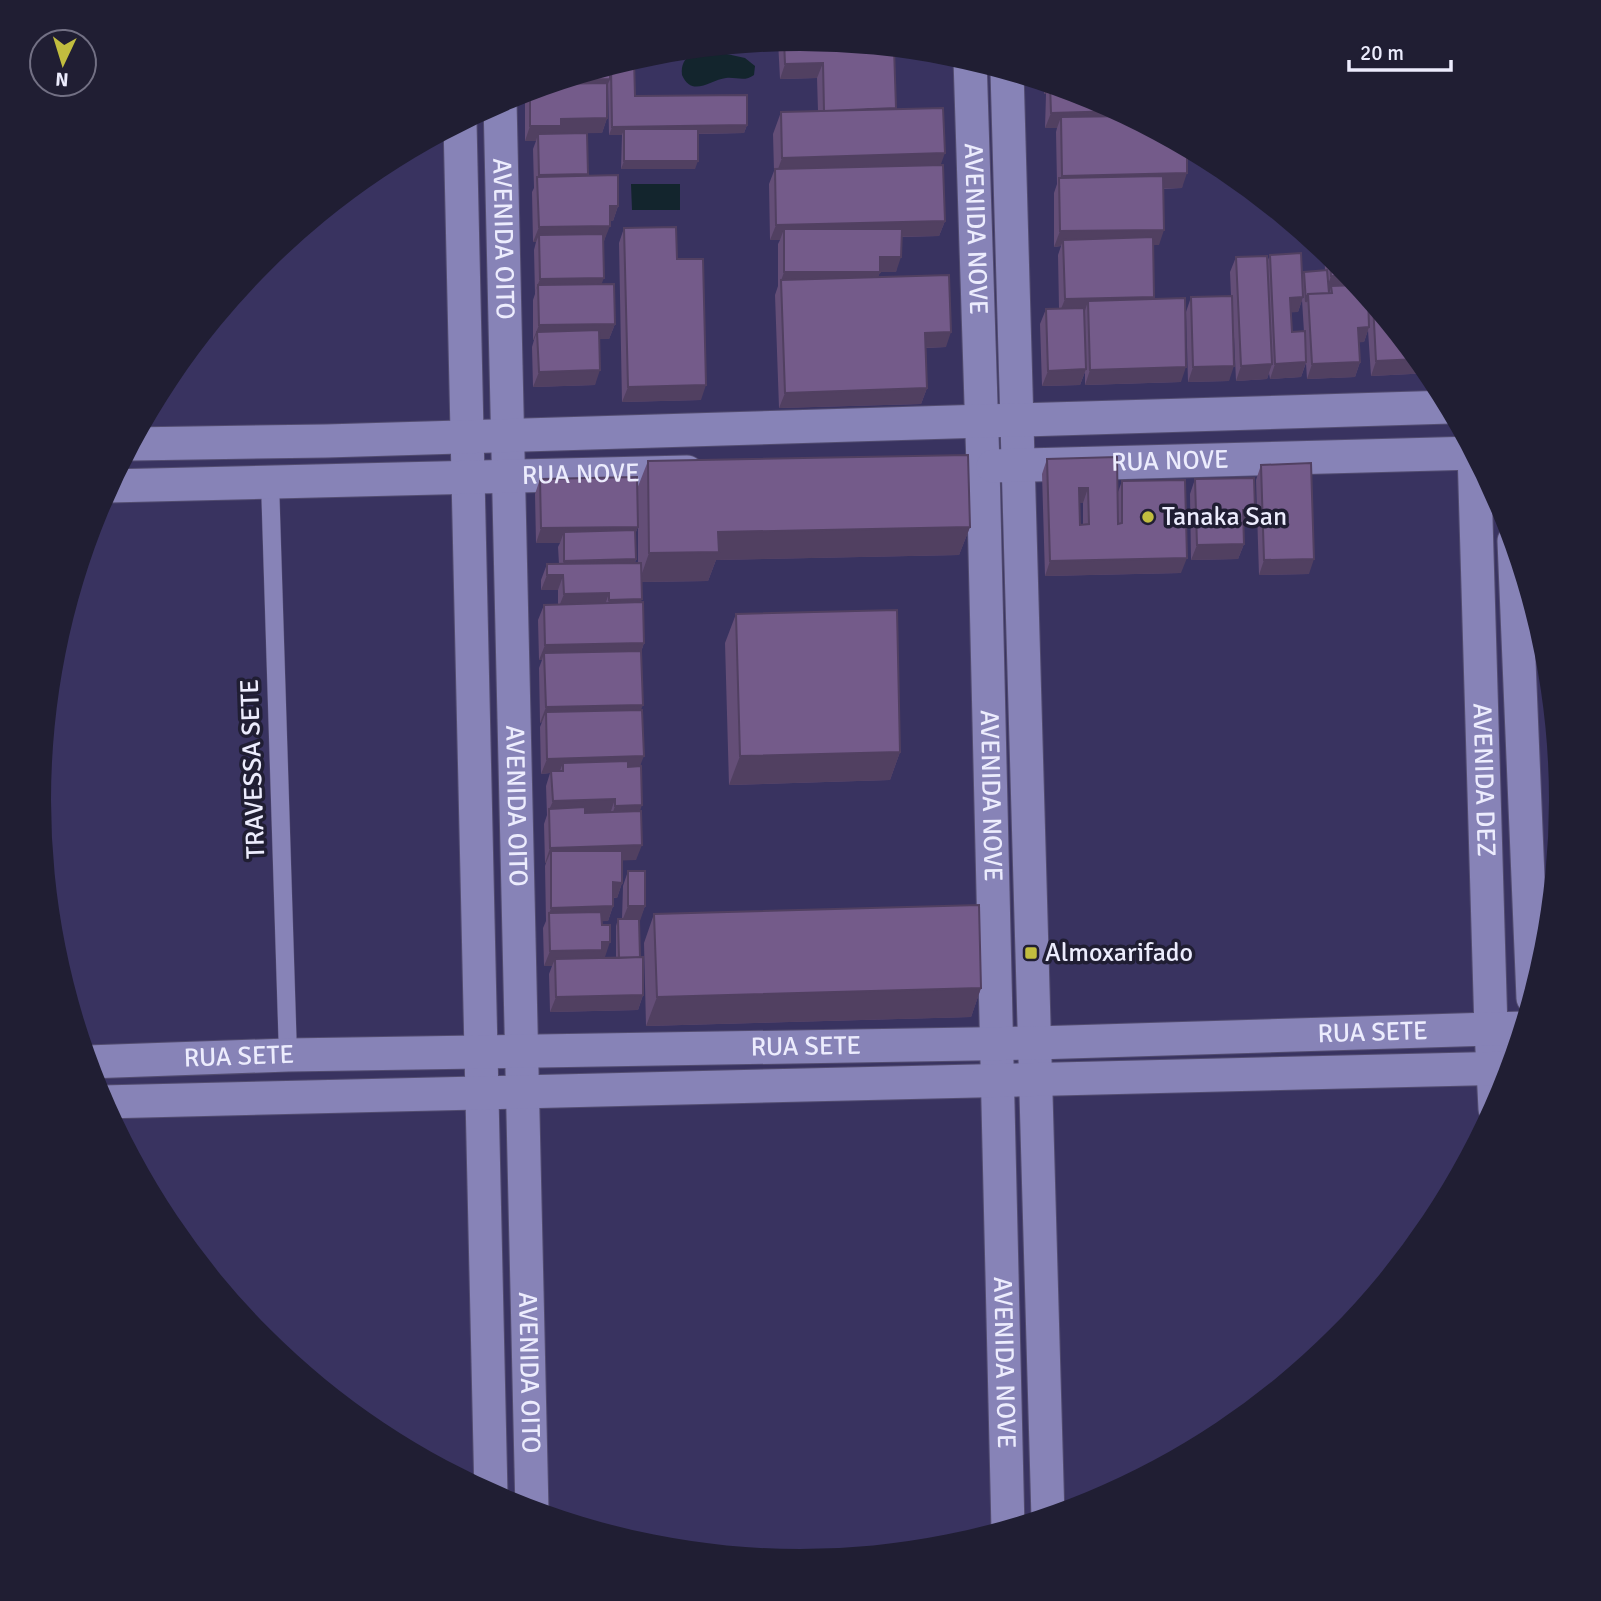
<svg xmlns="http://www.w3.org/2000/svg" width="1601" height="1601" font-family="Signika,sans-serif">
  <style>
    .water { fill: #13252d }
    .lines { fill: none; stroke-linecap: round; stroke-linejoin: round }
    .service-casing { stroke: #524c70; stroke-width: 19 }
    .minor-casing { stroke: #524c70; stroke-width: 35 }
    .service { stroke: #8783b7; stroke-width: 18 }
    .minor { stroke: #8783b7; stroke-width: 33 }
    .wall { fill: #644e77; fill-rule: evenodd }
    .shaded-wall { fill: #514061 }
    .building { fill: #745b8a; stroke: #514061; stroke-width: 2; fill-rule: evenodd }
    .poi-dot { fill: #c1bd3f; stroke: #201e33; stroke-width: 2.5 }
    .labels { text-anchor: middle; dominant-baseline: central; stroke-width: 7; stroke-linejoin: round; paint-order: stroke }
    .street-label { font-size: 26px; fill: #ececfd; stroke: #201e33 }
    .poi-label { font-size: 26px; fill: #ececfd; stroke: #201e33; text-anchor: start }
  </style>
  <rect width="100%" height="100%" fill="#393360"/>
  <path class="water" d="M713,51L745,58L755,66L754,75C745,82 737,77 726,78C710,80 692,98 682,75C680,54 696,53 713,51Z
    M631,184H680V210H632Z"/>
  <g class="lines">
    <defs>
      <path id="service" d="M270,482L288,1055"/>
      <g id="minor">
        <path id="s1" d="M970,59L983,466L1008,1530"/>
        <path d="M1007,71C1018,553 1035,1035 1048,1518"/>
        <path id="s2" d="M500,101L532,1511"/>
        <path d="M460,122L491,1495"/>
        <path d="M131,444L326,441L1450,407"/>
        <path id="s3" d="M1474,451L1491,1030L1495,1109"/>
        <path id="s4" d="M993,466L1475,453"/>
        <path id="s5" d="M109,486L687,472"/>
        <path d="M1514,541L1533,998"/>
        <path id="s6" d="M87,1062L288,1055L1035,1043L1524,1028"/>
        <path d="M102,1102L1512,1068"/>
      </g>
    </defs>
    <use href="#service" class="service-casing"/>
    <use href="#minor" class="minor-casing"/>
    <use href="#service" class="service"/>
    <use href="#minor" class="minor"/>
  </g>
  <path class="wall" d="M801,38L896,109L940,166L945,221L939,236L902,237L896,272H880L878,277L946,347L926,348L927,388L921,404L779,408L775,295L778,286V244L780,240H770L769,184L774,171L773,134L781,112L818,111L817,78L780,79L778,41Z
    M634,59L635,96L747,125L744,133L698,134L695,169H621L622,135H609L608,83L607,87V118L602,133H587L588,174L587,176L618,206L613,221H610L604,241H603L601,284L615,324L609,339H600L595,385L533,387L532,347L534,340H533V300L535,294L534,250L536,242H533L532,192L534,188L533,149L536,141H525V99L528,91Z
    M1044,82L1092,97L1168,145H1182L1190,149H1187L1182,188L1163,189L1159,245H1153V299L1181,382L1085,385V372L1080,385L1042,386L1040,324L1046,309H1059L1058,255L1061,246L1054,247V193L1057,184L1056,132L1057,128H1045L1046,94H1044Z
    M1226,169L1246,185H1227Z
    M624,228L677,259L701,400L622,402L619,243Z
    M1324,249L1340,262L1368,304L1370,299L1431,373L1371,376L1368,330L1364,342H1359L1360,362L1355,377L1307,379L1306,363L1301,377L1270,379L1269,373L1267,379L1236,381L1234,337L1229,381L1188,382L1186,312L1191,297L1231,296L1230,272L1236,257L1267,262L1270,255L1302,277L1304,272L1325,270ZM1302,300L1304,332H1292L1291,312H1298Z
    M1047,459L1118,492L1122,481L1181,573L1045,576L1042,474ZM1080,503H1083V524L1080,525Z
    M648,461L970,527L959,555L716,560L708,581L642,582L641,603L644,643L641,652L640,811L636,860H622V883L617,898H613V906L608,921H601L605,957L599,958H616V926L618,919H622L623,886L628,871L645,906L639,921L640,957L643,995L638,1010L550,1012L549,974L552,966H544L543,928L546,921L545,866L546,863H545L544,824L547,815L546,786L550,773L541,774L540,727L542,722L540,723L539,668L542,660H539L538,620L544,605L558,604V590H541V580L547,564H559L558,547L560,543H536L535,494L540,479L637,489ZM638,527V563H635L636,559L635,534Z
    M1261,465L1309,574L1259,575L1256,480Z
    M1195,479L1255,510L1249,525H1243L1244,544L1238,559L1191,560L1190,494Z
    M736,614L900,752L890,780L729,785L725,643Z
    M654,914L981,988L971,1017L646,1026L644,943Z"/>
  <path class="shaded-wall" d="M823,63L817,78L780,79L785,64Z
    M610,79L604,94L531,90L564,80Z
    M1048,83L1049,84L1046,94H1044Z
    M1120,111L1146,126L1061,117L1057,128H1045L1051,113Z
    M607,118L602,133L538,134L536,141H525L530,126L561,119Z
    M747,125L744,133L624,135V129L622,135H609L612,127Z
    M945,153L937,175L774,180L782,158Z
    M624,161H698L695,169H621Z
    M1187,173L1182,188L1059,191V185L1062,176Z
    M588,174L582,189L537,179L539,175Z
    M1229,178H1237L1246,185H1227Z
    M610,206H618L613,221H604Z
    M945,221L939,236L784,239V229L780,240H770L776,225Z
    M610,226L604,241L539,242V235L536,242H533L539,227Z
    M1164,230L1159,245L1063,246V240L1061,246L1054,247L1060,231Z
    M880,257H901L896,272H880L875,287L781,281L784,272Z
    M1350,275L1362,289L1331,286L1330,291H1326L1331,276Z
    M604,278L598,293L538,285L534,294L540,279Z
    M1154,297L1148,312L1088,301L1084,314H1059L1065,299Z
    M1303,297L1298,312L1284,313L1290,298Z
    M615,324L609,339L537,340V332L534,340H533L539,325Z
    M1369,327L1364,342L1353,343L1358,328Z
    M951,332L946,347L920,348L925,333Z
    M1419,359L1431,373L1371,376L1376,361Z
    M1306,362L1301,377L1270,379L1275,364Z
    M1360,362L1355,377L1307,379L1312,364Z
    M1272,364L1267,379L1236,381L1241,366Z
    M1234,366L1229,381L1188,382L1193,367Z
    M1186,367L1181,382L1085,385L1090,370Z
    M1086,369L1080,385L1042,386L1048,371Z
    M600,370L595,385L533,387L539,372Z
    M706,385L701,400L622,402L628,387Z
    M927,388L921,404L779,408L785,393Z
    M1079,488H1088L1083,503H1074Z
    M1243,510H1255L1249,525L1237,526Z
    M638,527L632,542L564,532L560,543H536L541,528Z
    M970,527L959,555L716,560L708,581L639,582L649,553L718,532Z
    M1244,544L1238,559L1191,560L1197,545Z
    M1187,558L1181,573L1045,576L1050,561Z
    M636,559L631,574L563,576L558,590H541L547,575H559L564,561Z
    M1314,559L1309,574L1259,575L1264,560Z
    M609,593L604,608L558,609L564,594Z
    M642,599L636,614L604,615L609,600Z
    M644,643L639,658L544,653L542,660H539L545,645Z
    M643,705L637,720L546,712L542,722L540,723L546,707Z
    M900,752L890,780L729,785L740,756Z
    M644,756L638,771H563V763L559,773L551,771L550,773L541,774L547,759Z
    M615,799L610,814L549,810L553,801Z
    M642,805L637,820L610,821L615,806Z
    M642,845L636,860L551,863V851L546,863H545L550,848Z
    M613,882L622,883L617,898L608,897Z
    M613,906L608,921L549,923V914L551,908Z
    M628,906H645L640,921H622Z
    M602,942H610L605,957H600L597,965L555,959L552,966H544L550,951Z
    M981,988L971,1017L646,1026L657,997Z
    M643,995L638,1010L550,1012L556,997Z"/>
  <path class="building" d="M801,38L894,48L896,108L824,111L823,63L785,64L784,40Z
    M634,59L635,96L747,95V125L612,127L611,66Z
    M610,66V79L564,80Z
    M607,83V118L561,119V126H530V90L550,84Z
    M1050,84L1092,97L1120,111L1051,113Z
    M943,108L945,153L782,158L781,112Z
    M1128,116L1168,137V145H1182L1187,147V173L1062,176L1061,117Z
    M624,129H698V161H624Z
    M587,133L588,174L539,175L538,134Z
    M943,165L945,221L776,225L775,169Z
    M1229,171L1237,178H1229Z
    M618,175V206H610V226L539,227L537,177Z
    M1163,176L1164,230L1060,231L1059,178Z
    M676,227L677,259H703L706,385L628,387L624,228Z
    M784,229H902L901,257H880V272H784Z
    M603,234L604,278L540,279L539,235Z
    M1153,237L1154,297L1065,299L1063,240Z
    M1301,253L1303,297L1290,298L1292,332L1305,331L1306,362L1275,364L1270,255Z
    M1330,254L1340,262L1350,275L1331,276Z
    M1267,256L1272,364L1241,366L1236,257Z
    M1327,270L1329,293L1308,294L1306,302L1304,272Z
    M949,275L951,332L925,333L927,388L785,393L781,280Z
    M614,284L615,324L539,325L538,285Z
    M1358,285L1368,296L1369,327L1358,328L1360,362L1312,364L1308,294L1332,293L1331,286Z
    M1232,296L1234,366L1193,367L1191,297Z
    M1185,298L1186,367L1090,370L1088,301Z
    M1373,303L1419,359L1376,361Z
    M1084,308L1086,369L1048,371L1046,309Z
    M599,330L600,370L539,372L537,332Z
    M968,455L970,527L718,532L719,552L649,553L648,461Z
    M1117,457L1118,524L1122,523V481L1185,480L1187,558L1050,561L1047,459ZM1079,488H1088L1089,524L1080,525Z
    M1311,463L1314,559L1264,560L1261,465Z
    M637,477L638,527L541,528L540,479Z
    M1254,478L1255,510H1243L1244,544L1197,545L1195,479Z
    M635,530L636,559L564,561V532Z
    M641,563L642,599L609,600V593L564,594L563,575H547V564Z
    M643,602L644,643L545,645L544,605Z
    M897,610L900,752L740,756L736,614Z
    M641,651L643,705L546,707L544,653Z
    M642,710L644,756L547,759L546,712Z
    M628,761V767L641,766L642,805L615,806V799L553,801L551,771H563V763Z
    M585,807V813L641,811L642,845L550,848L549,809Z
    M551,851H622V883L613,882V906L551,908Z
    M628,871H645V906H628Z
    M979,905L981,988L657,997L654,914Z
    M601,912L602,925H610V942H602V950L550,951L549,913Z
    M618,919H639L640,957L619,958Z
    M643,957V995L556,997L555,959Z"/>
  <g class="poi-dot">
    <circle cx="1148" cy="517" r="7"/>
    <rect x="1024" y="946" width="14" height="14" rx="3.5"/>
  </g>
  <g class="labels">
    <g class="street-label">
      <text stroke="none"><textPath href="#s1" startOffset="170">AVENIDA NOVE</textPath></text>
      <text stroke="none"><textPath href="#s2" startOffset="138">AVENIDA OITO</textPath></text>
      <text stroke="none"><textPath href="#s4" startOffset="177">RUA NOVE</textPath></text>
      <text stroke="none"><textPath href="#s5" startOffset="472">RUA NOVE</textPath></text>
      <text transform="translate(253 769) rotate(-92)">TRAVESSA SETE</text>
      <text stroke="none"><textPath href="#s3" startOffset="329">AVENIDA DEZ</textPath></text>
      <text stroke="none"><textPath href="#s1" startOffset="737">AVENIDA NOVE</textPath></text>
      <text stroke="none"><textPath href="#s2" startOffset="705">AVENIDA OITO</textPath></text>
      <text stroke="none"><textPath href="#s6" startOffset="1286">RUA SETE</textPath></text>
      <text stroke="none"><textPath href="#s6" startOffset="719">RUA SETE</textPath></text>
      <text stroke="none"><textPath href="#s6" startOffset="152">RUA SETE</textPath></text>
      <text stroke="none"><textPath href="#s1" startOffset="1304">AVENIDA NOVE</textPath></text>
      <text stroke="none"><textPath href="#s2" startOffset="1272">AVENIDA OITO</textPath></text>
    </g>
    <g class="poi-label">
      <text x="1162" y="517">Tanaka San</text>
      <text x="1045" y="953">Almoxarifado</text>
    </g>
  </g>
  <path d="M0 0H1601V1601H0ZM51 800a749 749 0 1 1 1498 0a749 749 0 1 1-1498 0Z" fill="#201e33" fill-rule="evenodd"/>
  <g transform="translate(63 63) rotate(184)"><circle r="33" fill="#201e33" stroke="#727084" stroke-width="2"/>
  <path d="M0-5L12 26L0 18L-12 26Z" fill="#c1bd3f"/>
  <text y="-10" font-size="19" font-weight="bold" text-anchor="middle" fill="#ececfd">N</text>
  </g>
  <path d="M1349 60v10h102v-10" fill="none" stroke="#ececfd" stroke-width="3.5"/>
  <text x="1360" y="60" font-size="21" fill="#ececfd" stroke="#201e33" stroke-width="5" paint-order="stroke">20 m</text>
</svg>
